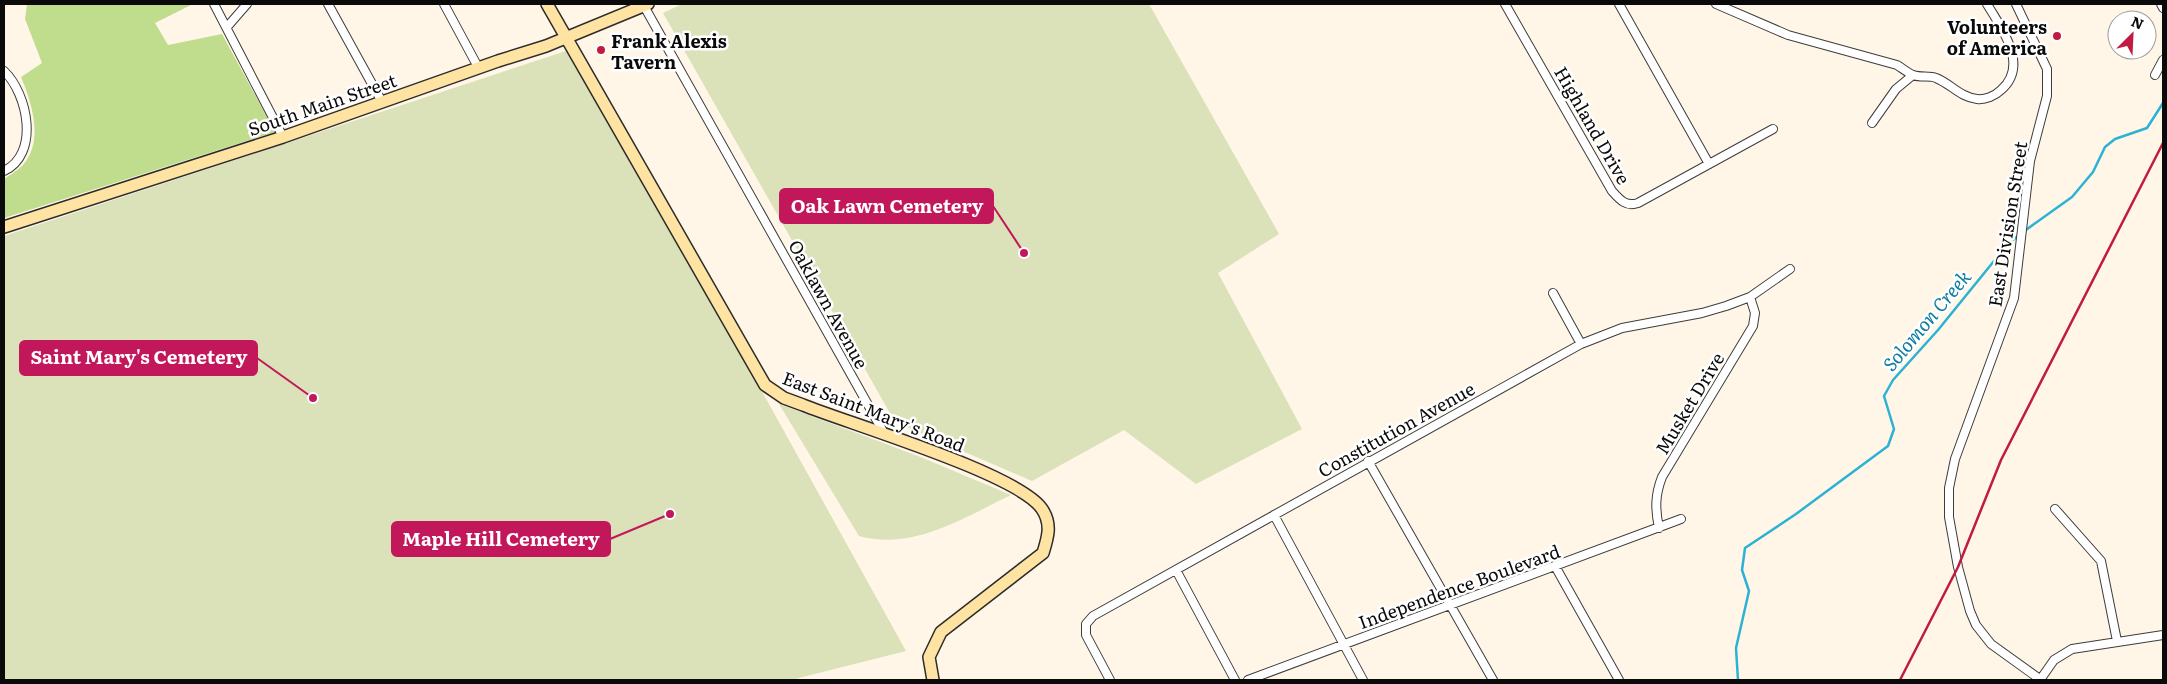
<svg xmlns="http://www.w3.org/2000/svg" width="2167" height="684" font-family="Literata,serif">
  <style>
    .forest { fill: #c0dd8e }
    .cemetery { fill: #dbe1b8 }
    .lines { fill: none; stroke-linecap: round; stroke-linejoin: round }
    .stream { stroke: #2bb2d5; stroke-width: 2.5 }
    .street-casing { stroke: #3d3d3d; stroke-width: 10 }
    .secondary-casing { stroke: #2c2c2c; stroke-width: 14 }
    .street { stroke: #fff; stroke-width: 8 }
    .secondary { stroke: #ffe3a2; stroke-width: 11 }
    .rail { stroke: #c11b42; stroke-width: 2.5 }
    .poi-dot { fill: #c11b42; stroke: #fff; stroke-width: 2 }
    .labels { text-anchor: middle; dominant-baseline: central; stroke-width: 5; stroke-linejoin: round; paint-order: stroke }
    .poi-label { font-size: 18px; font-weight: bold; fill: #0a0a0a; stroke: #fff; text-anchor: end }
    .street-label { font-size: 18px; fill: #0a0a0a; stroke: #fff }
    .water-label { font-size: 19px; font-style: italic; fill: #0d7da2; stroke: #fff }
    .leader { fill: none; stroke: #c2185b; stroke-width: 2 }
    .callout-dot { fill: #c2185b; stroke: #fff; stroke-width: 2 }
    .callout { fill: #c2185b; stroke: #c2185b; stroke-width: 2 }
    .callout-label { font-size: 19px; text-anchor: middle; font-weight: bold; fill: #fff }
  </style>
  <rect width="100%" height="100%" fill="#fff6e7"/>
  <path class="forest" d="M27,4H193L155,23L168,45L222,34L275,132L4,218V179C10,175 18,170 23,165C44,141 32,103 21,77L42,63L25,19Z"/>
  <path class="cemetery" d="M682,4H1149L1279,234L1218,273L1302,429L1196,484L1124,430L1032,481L895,422L663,13Z
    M572,49L906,651L791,680H4V236Z
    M779,404L918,456L1011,495C963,518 913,551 859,536Z"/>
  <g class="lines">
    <path class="stream" d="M2023,232L2072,197L2093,172L2105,147L2115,139L2147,128L2163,103
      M1738,680L1736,648L1749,591L1742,570L1745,548L1796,514L1888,446L1894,429L1884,396L1893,380L1938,330L2007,245L2019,235"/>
    <defs>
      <path id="street" d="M214,4L283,137
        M328,4L382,102
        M444,4L478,67
        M1505,4L1612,191C1620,200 1626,207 1638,203L1773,129
        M1619,4L1709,164
        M1716,4L1788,35L1897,65C1902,68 1908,73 1913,75C1921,78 1929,75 1936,78C1951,84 1960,97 1977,99C1985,100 1995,96 2001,90C2030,65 2001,28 1987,4
        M2016,4L2047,69V96L2030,161L2014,298L1955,459L1949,488V517L1958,567L1970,611L1976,625L1991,644L2041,680
        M2161,4L2163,8
        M644,6L885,435
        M227,27L247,4
        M4,71C28,94 40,154 4,171
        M2155,75L2163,60
        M1872,123L1896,89L1913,75
        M1553,293L1581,344
        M1368,461L1493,680
        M2055,509L2101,561L2117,641
        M1274,515L1363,680
        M1659,528C1655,509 1655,495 1662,477L1753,326L1755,313L1750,297
        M1555,566L1619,680
        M1176,570L1235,680
        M1110,680L1086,635V624L1093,616L1581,344L1622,328L1702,313L1726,306L1750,297L1790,269
        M1248,680L1681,519
        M2040,680L2054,660L2072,649L2163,635"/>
      <path id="secondary" d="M547,4L765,385L784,398L803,405C850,424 1019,474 1042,509C1052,524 1048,537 1043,553L941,632L929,657L933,680
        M4,227L283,137L498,61L546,46L648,4"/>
    </defs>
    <use href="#street" class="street-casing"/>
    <use href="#secondary" class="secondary-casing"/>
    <use href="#street" class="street"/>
    <use href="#secondary" class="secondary"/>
    <path class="rail" d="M1900,680L1958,567L2001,460L2163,143"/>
  </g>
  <g class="poi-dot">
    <circle cx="2057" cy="36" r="5"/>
    <circle cx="601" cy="50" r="5"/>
  </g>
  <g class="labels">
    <g class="poi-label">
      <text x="2047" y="26">Volunteers<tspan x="2047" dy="21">of America</tspan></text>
      <text x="611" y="40" text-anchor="start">Frank Alexis<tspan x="611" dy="21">Tavern</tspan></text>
    </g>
    <g class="street-label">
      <text transform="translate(322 104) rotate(-19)">South Main Street</text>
      <text transform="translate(1593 125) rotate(60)">Highland Drive</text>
      <text transform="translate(2007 224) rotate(-81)">East Division Street</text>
      <text transform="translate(829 304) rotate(61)">Oaklawn Avenue</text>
      <text transform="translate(1689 403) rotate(-59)">Musket Drive</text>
      <text transform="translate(874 411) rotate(21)">East Saint Mary's Road</text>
      <text transform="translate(1396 429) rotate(-29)">Constitution Avenue</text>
      <text transform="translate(1459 586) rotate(-20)">Independence Boulevard</text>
    </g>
    <g class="water-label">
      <text transform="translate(1926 320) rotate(-50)">Solomon Creek</text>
    </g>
  </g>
  <path class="leader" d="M1024 253L993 206M313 398L257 358M670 514L610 539"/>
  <g class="callout-dot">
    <circle cx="1024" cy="253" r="5"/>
    <circle cx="313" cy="398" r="5"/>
    <circle cx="670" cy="514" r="5"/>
  </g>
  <g class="callout">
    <rect x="780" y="189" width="213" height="34" rx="5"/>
    <rect x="20" y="341" width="237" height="34" rx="5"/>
    <rect x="392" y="522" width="218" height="34" rx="5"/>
  </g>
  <g class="callout-label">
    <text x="887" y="213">Oak Lawn Cemetery</text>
    <text x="139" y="364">Saint Mary's Cemetery</text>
    <text x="501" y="546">Maple Hill Cemetery</text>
  </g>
  <rect width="2167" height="684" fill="none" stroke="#0a0a0a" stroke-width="10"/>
  <g transform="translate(2132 35) rotate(24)"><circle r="24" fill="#ffffff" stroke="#9d9d9d"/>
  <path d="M0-4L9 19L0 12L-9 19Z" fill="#c11b42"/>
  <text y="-8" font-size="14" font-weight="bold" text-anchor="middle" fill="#0a0a0a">N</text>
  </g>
</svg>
